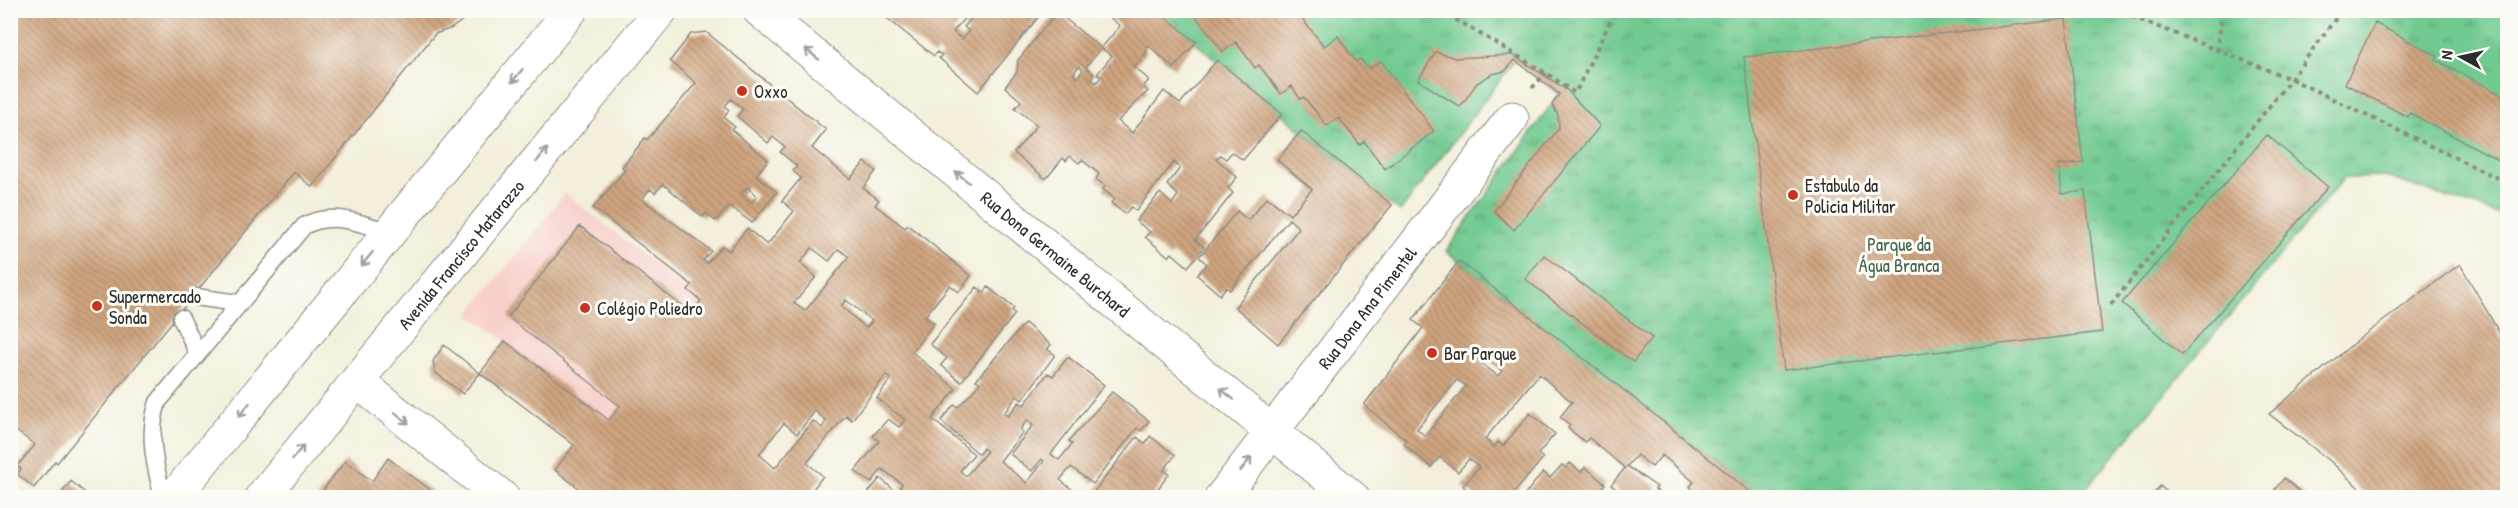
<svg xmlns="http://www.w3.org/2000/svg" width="2518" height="508" font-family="'Patrick Hand',sans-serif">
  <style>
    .built { fill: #f7d0cc }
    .park { fill: url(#park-tufts); stroke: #4e7a5e; stroke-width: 1.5 }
    .building { fill: url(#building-back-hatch); fill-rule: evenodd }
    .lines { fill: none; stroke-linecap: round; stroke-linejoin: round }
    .service-casing { stroke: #8f8d83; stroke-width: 19 }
    .minor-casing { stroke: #8f8d83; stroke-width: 35 }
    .primary-casing { stroke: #8f8d83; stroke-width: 35 }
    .path { stroke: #8f8d83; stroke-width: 4; stroke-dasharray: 4.5 4.5; stroke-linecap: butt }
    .service { stroke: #fff; stroke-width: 16 }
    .minor { stroke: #fff; stroke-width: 33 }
    .primary { stroke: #fff; stroke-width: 33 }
    .oneway { stroke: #a0a0a0 }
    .poi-dot { fill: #c8321e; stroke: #fdfcf7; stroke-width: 2 }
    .labels { text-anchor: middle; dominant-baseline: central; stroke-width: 6; stroke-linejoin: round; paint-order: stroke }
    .poi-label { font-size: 18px; fill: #2b2b2b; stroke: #fdfcf7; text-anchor: start }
    .park-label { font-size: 18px; fill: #44634e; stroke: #fdfcf7 }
    .street-label { font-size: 18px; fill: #2b2b2b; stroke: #fdfcf7 }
  </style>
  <defs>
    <pattern id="park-tufts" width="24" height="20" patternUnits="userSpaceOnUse" patternTransform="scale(1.5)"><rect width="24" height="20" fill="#71ca90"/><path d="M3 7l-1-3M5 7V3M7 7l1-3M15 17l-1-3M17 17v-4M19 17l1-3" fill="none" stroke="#5da476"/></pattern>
    <pattern id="building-back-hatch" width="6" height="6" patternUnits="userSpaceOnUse" patternTransform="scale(1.5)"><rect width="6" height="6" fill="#cfa47f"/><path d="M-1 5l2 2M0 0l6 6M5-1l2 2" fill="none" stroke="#a88668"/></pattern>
  </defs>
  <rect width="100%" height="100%" fill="#fdfcf7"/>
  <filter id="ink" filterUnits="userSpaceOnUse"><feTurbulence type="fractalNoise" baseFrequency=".0167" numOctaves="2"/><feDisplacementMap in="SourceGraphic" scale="12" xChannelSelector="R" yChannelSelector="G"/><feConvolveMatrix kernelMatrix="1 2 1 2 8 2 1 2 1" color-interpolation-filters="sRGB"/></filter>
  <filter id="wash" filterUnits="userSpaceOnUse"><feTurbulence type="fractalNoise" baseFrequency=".008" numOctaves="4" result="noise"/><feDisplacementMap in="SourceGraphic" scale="24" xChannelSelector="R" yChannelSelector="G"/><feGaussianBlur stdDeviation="1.35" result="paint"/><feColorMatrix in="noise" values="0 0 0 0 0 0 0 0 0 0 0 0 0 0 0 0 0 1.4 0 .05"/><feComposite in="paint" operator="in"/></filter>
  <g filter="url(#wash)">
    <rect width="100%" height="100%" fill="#f3efdb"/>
    <path class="built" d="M565,193L701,301L609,420L469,314Z"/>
    <path class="park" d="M1157,11H2507V217L2386,177L2344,178L2079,497H1759L1446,251L1559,94L1515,60L1400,212Z"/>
    <g id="blocks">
      <path class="building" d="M10,10H476L452,28L435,34L312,187L294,172L57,463L55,461L34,488L17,474L21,469L17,466L35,445L10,426Z
        M877,10H971L953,32L962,39L969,31L964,27L979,10H1044L978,92L939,58L942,55L937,52L934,56Z
        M1101,10H1157L1196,42L1174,68L1148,45L1145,49L1147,52L1134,67L1149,80L1143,87L1148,91L1118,121L1132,133L1164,91L1180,104L1217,60L1282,114L1243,160L1232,152L1226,159L1220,155L1216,159L1237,177L1228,188L1233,193L1195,240L1204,247L1188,267L1172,253L1169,257L1145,237L1150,232L1136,221L1160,193L1172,204L1178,195L1167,185L1180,168L1174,162L1136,211L1131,207L1125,214L1111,203L1115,199L1103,189L1105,186L1096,179L1099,174L1082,160L1079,163L1070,156L1066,161L1063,158L1046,179L1014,153L1037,125L1015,108L1021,101L1005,87L1017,72L1018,60L1057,12L1101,48L1086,67L1094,74L1091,78L1096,83L1101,77L1097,74L1112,56L1101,48L1120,26ZM1079,66L1083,70L1077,78L1073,74Z
        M1191,10H1295L1324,46L1338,36L1356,62L1360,59L1369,69L1381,61L1434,131L1385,169L1364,141L1360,145L1339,118L1327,126L1304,97L1300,99L1292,86L1281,94L1259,65L1255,68L1236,42L1223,52Z
        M2066,19L2083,162L2059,165L2062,194L2085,191L2102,332L1784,370L1744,57Z
        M2375,23L2438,56L2436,60L2508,98V165L2410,113L2408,117L2345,84Z
        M706,32L826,130L812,148L850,179L865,162L876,171L863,188L879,200L875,205L905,228L908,225L971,276L959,292L950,285L925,316L934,323L912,352L956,389L932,419L974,454L960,471L966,476L987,451L983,448L979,454L941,421L954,405L958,407L973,391L980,383L976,380L1025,323L1051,345L1047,349L1055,355L1022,400L1017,396L1004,413L1008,416L1019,402L1024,405L1048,373L1053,376L1068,357L1104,385L1051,454L1059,460L1072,444L1069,441L1112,392L1149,421L1141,431L1137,428L1093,484L1071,467L1060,480L1083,498H1008L1000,491L995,498H913L900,487L902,484L882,469L871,483L855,471L879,441L873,436L888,419L899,427L905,420L877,398L891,379L886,375L852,420L846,415L807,463L823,476L806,498H592L555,470L574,445L480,373L505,341L609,420L620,406L508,317L580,226L692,314L701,301L688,290L692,285L593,208L625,170L622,167L645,138L647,140L696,83L670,61L691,34ZM731,99L743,109L737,116L768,143L773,137L785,147L780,152L797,166L793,171L801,178L782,201L794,211L767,245L747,228L729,251L722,246L707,263L703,260L711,251L642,199L650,189L655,193L663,184L703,217L706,213L715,221L730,206L752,223L777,192L756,175L768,160L732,130L735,127L724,118L729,110L725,106ZM747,187L757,196L752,202L741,194ZM812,248L829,261L839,249L849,257L805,311L794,303L816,277L800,263ZM846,300L872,321L866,328L841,306ZM815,411L826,421L822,428L813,421L775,468L759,454L784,423L797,434ZM1027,420L1033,425L1010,454L1032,471L1042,459L1044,461L1027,483L1000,461L1023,432L1020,430Z
        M1436,52L1455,58L1513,55L1567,90L1600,126L1514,230L1494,211L1559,128L1558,115L1552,105L1559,94L1515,60L1505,71L1492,74L1477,83L1460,107L1418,80Z
        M1301,131L1392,205L1278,344L1235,307L1299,228L1289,219L1230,290L1226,287L1220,295L1197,275L1207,264L1199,257L1237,211L1248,220L1267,197L1290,215L1312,189L1277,160Z
        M2267,135L2328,187L2182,355L2122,303Z
        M1544,255L1652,338L1633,362L1525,279Z
        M1459,261L1615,383L1758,498H1717L1711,493L1704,498L1690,487L1694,482L1662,455L1652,467L1637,455L1627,466L1657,487L1655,489L1664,498H1614L1619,491L1611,485L1625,468L1589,438L1585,442L1568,428L1570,425L1560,417L1572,402L1539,374L1485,439L1494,447L1498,442L1503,446L1530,413L1555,434L1538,454L1543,458L1510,498H1477L1463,486L1479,467L1469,459L1458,472L1440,457L1431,467L1404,444L1407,441L1364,405L1423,328L1413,320ZM1480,353L1502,371L1498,376L1476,359ZM1457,380L1466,386L1425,436L1417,429Z
        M2460,264L2508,348V498H2370L2329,460L2269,414L2355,342Z
        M977,287L984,293L988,287L1014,308L1012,311L1015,314L961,382L941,365L947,358L930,344Z
        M444,345L480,373L463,394L435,372L433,361Z
        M1150,436L1175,455L1164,470L1169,474L1151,498H1099L1093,493L1137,437L1145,444Z
        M388,458L441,498H317L345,461L372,481Z
        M1570,463L1581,472L1585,467L1605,484L1594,498H1522L1543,472L1550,478L1562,465L1566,468Z
        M880,478L893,489L886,498H864Z
        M2284,478L2307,498H2268Z
        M71,481L91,498H65L61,494Z
        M2160,486L2174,498H2151Z"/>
    </g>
  </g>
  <g filter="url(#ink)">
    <use href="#blocks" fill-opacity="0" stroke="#8f8d83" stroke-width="1.5"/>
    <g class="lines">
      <defs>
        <path id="service" d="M196,297L238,303
          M181,318L198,354
          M163,498C155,465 147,435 158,402L304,226C332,210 361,224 390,232"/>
        <g id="minor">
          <path id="s1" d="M759,10L1353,498"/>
          <path d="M357,381L503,498"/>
          <path id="s2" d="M1221,498L1512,118"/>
        </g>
        <g id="primary">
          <path d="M173,498L571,10"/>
          <path id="s3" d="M261,498L661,10"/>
        </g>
      </defs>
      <use href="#service" class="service-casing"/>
      <use href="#minor" class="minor-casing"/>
      <use href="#primary" class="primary-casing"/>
      <path class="path" d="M1440,10L1546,73L1575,93L1613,16L1672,10
        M2115,10L2291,79L2508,183
        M2217,51L2223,10
        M1532,88L1546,73
        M2111,305L2291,79L2342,10"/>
      <use href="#service" class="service"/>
      <use href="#minor" class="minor"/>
      <use href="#primary" class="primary"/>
    </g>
    <defs><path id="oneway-shaft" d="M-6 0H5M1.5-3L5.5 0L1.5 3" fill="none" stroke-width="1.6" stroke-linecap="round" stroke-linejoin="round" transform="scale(1.5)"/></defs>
    <g class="oneway">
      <use href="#oneway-shaft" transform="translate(812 54) rotate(-141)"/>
      <use href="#oneway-shaft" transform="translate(517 76) rotate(129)"/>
      <use href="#oneway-shaft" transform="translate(542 155) rotate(-51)"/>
      <use href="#oneway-shaft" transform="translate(962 177) rotate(-141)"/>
      <use href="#oneway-shaft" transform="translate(367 259) rotate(129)"/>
      <use href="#oneway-shaft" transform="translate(1227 394) rotate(-141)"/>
      <use href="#oneway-shaft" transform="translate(244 410) rotate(129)"/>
      <use href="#oneway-shaft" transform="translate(402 418) rotate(39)"/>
      <use href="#oneway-shaft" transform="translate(298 452) rotate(-51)"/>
      <use href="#oneway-shaft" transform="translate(1246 464) rotate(-52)"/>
    </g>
  </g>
  <g class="poi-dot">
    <circle cx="742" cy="91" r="6"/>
    <circle cx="1793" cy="195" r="6"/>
    <circle cx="97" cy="306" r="6"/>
    <circle cx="585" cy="308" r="6"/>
    <circle cx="1432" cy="353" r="6"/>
  </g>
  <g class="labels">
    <g class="poi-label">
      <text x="754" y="91">Oxxo</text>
      <text x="1805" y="185">Estabulo da<tspan x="1805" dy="21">Policia Militar</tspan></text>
      <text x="109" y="296">Supermercado<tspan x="109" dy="21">Sonda</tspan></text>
      <text x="597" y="308">Colégio Poliedro</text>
      <text x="1444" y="353">Bar Parque</text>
    </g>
    <g class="park-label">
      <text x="1899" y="244">Parque da<tspan x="1899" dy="21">Água Branca</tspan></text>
    </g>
    <g class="street-label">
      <text stroke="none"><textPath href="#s3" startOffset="315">Avenida Francisco Matarazzo</textPath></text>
      <text stroke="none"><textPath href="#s1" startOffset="384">Rua Dona Germaine Burchard</textPath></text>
      <text stroke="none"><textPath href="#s2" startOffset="240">Rua Dona Ana Pimentel</textPath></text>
    </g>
  </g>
  <rect width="2518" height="508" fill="none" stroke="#fdfcf7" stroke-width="36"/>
  <g transform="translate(2461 57) rotate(278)" stroke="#fdfcf7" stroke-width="4.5" paint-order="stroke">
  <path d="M0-4.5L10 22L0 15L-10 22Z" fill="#2b2b2b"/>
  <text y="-9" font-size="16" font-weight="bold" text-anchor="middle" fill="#2b2b2b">N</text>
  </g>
</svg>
